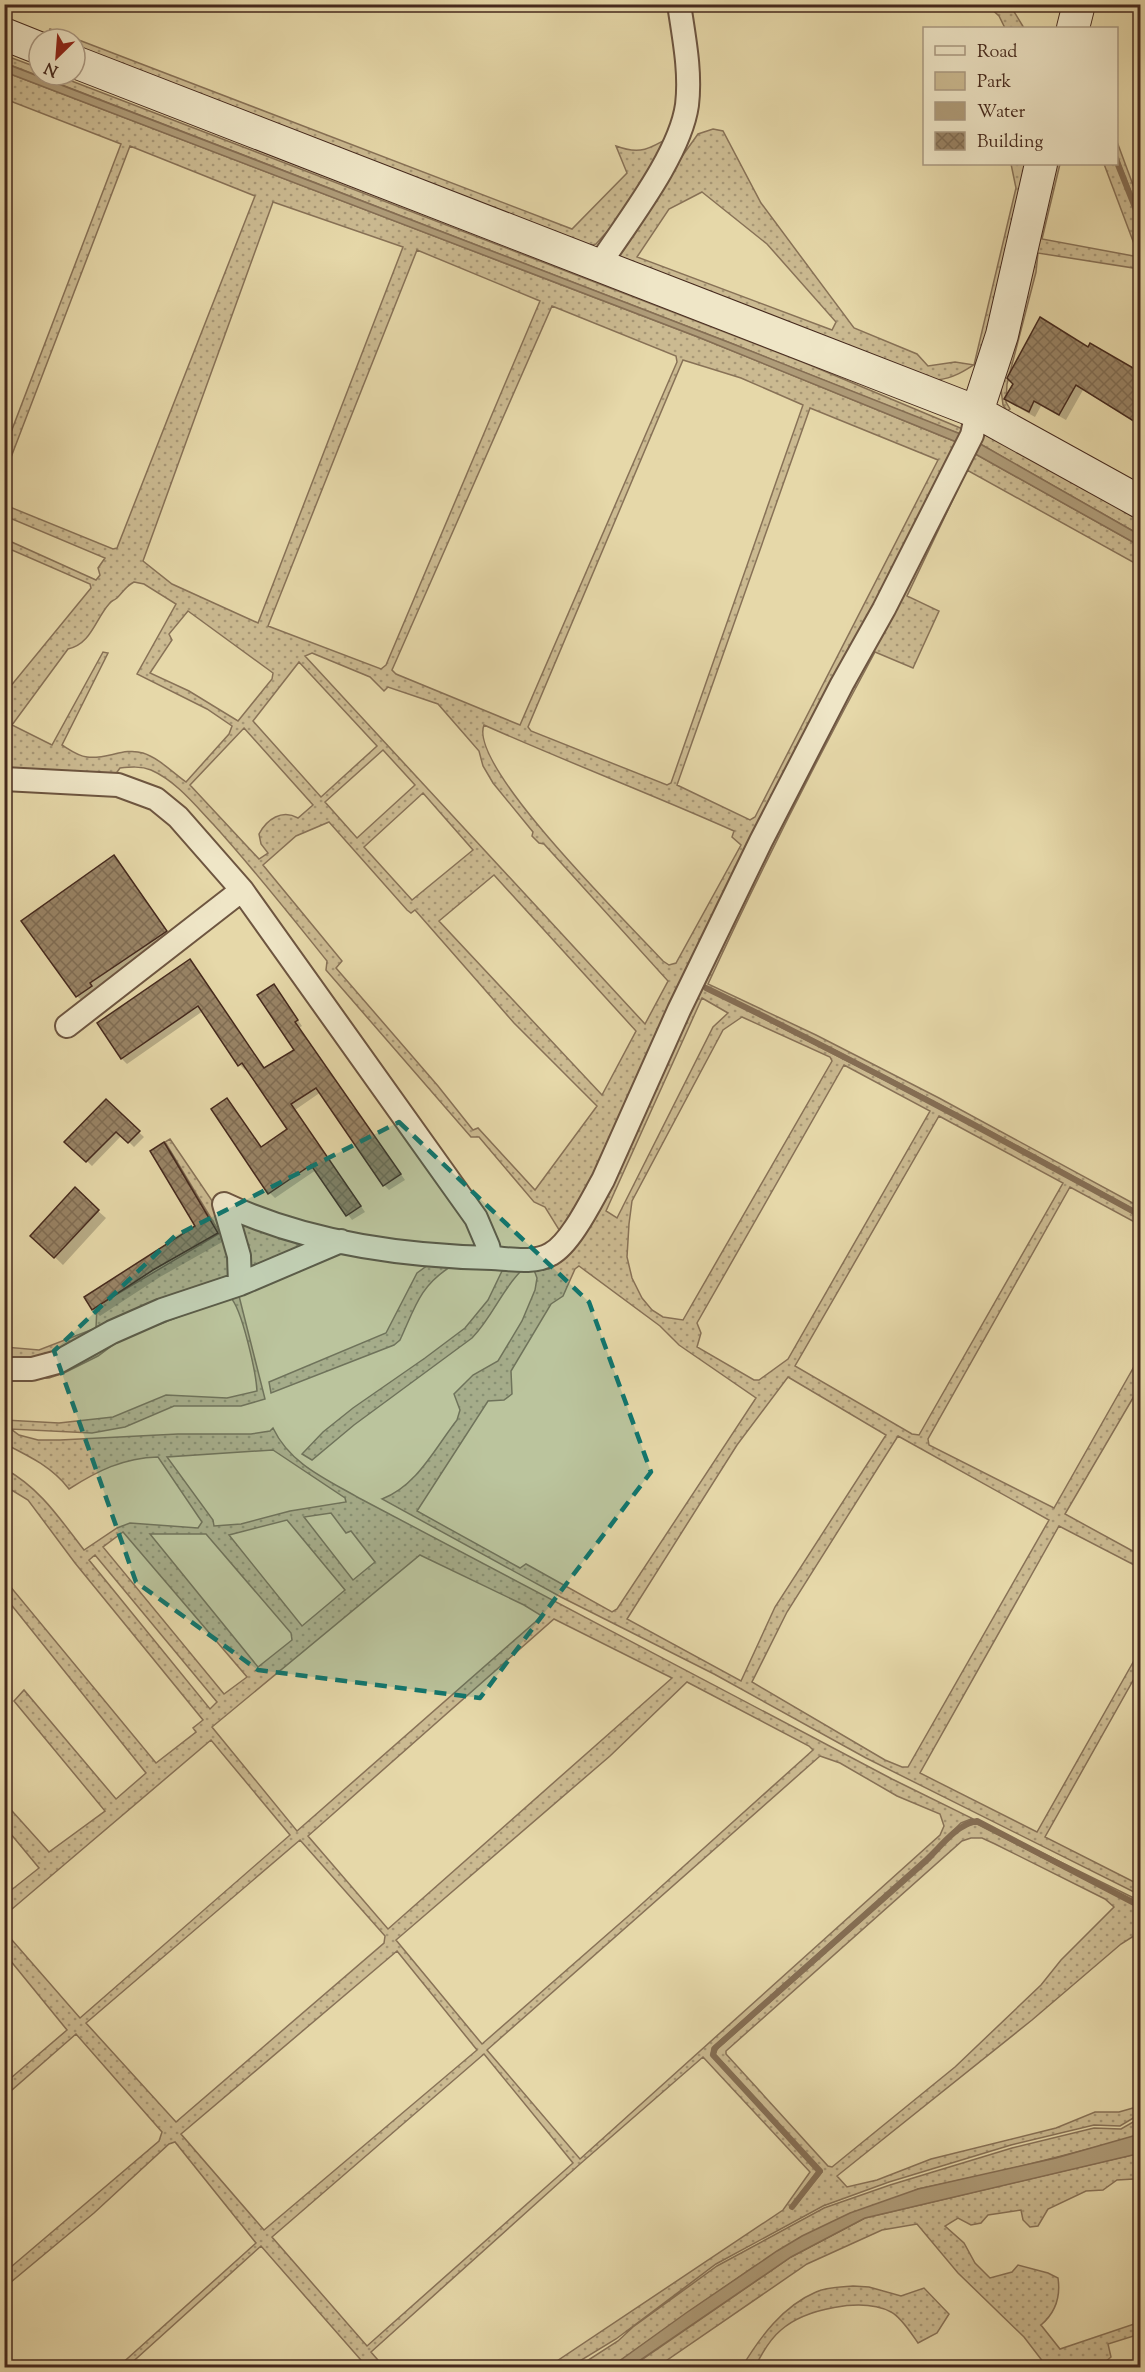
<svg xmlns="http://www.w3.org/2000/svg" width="1145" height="2372" font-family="'Sorts Mill Goudy',serif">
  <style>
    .green { fill: url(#green-dots); stroke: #887257; stroke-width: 1.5; fill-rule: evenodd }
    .water { fill: #af9c79; stroke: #856e54; stroke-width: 1.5 }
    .shadow { fill: #0003 }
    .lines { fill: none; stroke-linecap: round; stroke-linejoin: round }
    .stream { stroke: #856e54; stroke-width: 6 }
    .building { fill: url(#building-cross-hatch); stroke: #45291d; stroke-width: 1.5 }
    .street-casing { stroke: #6d5540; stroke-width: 26 }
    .secondary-casing { stroke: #45291d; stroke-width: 34 }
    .street { stroke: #efe6c7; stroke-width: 22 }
    .secondary { stroke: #efe6c7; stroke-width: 32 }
    .marked { fill: #0f766e; fill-opacity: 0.2; stroke: #0f766e; stroke-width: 4.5; stroke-dasharray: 12 8; stroke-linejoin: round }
  </style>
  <defs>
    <pattern id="green-dots" width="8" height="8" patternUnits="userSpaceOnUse" patternTransform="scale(1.5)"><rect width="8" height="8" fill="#cbba91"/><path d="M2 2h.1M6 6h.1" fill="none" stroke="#a79776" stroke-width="1.8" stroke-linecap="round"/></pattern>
    <pattern id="building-cross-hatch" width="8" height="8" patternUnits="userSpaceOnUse" patternTransform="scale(1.5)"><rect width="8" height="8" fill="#998466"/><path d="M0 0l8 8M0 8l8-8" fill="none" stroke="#7f6c53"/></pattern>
  </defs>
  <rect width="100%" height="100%" fill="#e6d8a9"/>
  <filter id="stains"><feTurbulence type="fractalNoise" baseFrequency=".00333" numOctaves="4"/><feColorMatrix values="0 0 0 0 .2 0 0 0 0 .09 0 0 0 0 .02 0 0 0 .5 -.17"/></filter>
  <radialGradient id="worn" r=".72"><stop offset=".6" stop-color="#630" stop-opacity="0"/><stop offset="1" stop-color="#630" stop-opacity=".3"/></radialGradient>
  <path class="green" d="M987,5H1010L1024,28H1005L999,16Z
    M50,29L572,229L627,173L616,146C642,156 653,147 675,134L628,208L596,244L588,246L75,46V39H57L48,36Z
    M4,55L39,68V75H56L805,363L965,430L963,435L941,427L733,344L5,63Z
    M5,72L698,337L959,443L920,512L570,1221L561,1233L545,1207L534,1202L479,1137H471L326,970L327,961C290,915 253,868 213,824C195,805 176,781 151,770C141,766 130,767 120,768L112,779L5,775V693L91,588L90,584L5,547V539L96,580L100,575L98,568L105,558L5,516V505L113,549L117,548L255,196L130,146L5,473V448L121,144L5,99ZM273,202L403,247L258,623L172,584L143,561ZM417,250L540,301L386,665L381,669L268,626ZM552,306L676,356L677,362L520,725L396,674L392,670ZM683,360L741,378L803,405L671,783L667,785L531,731L528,727ZM810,408L938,460L755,817L750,820L677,785ZM134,582L144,584L176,604L137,674L207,709L232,726L229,734L186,782C173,773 159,758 143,753C124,747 106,760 87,757C78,756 70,750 62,745L108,653L103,652L52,745L12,725L68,649C91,644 95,620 109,604C113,599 112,602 117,598C123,592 126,586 134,582ZM188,611L273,673L272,679L238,721L189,691L150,673L172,640L169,634ZM312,653L370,677L384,691L388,687L438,704L479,751L483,766L493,783L533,832L532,836L539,843L544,844L668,981L645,1024L305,656ZM299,662L377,746L321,797L253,721ZM484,725C567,762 651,794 734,831L732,837L741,845L676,963L669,965L663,961C631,926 467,766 484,725ZM244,728L313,805L298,818C282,809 267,819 259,834L261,844L268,853L259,859L190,785ZM383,750L415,785L357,838L325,802ZM423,793L473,850L412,900L364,847ZM329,822L407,910L411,913L415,910L514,1023L597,1106L535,1190L478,1128L473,1130L438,1086L336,968L342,961L263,865L296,836ZM494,875L636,1031L602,1095L439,921Z
    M713,129L723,131L761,203L854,328L917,354L928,366L955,362L974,365L1016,188L1011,164H1034L986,357C970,367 957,378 937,380L611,256L698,134ZM702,192L767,244L836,322L832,330L637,257L669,209Z
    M1116,139L1136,193H1140V215L1117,155Z
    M1054,164H1060L1042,239L1139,257L1104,164H1116L1140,223V269L1038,253L1036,272L1007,384L1006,402L1010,409L1007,411L1003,405L1001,389Z
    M983,433L1140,518V535L975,441Z
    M970,451L1140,546V566L967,470L907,596L939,611L913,668L875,652C816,761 760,871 708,984L816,1035L939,1098L1140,1207V1213L970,1120L813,1039L704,988L969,1123L1140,1217V1225L1070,1187L928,1439L929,1445L1054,1508L1140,1356V1386L1065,1514L1140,1555V1568L1059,1526L920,1773L1037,1832L1140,1650V1668L1045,1837L1140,1885V1895L866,1758L714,1674L561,1597L382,1499C417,1486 435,1448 457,1420L460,1410L454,1394L473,1375L498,1361L522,1321L535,1290L537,1278L534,1270L541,1269L700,986ZM702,998L728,1013L713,1027L617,1218L606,1211ZM742,1017L830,1057L832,1061L683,1320L663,1317L652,1310L642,1298L632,1278L627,1257L629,1224L632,1201L723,1030ZM844,1065L930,1111L788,1359L759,1380H754L697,1347L701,1333L697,1323ZM939,1116L1063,1183L919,1435L912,1434L795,1366ZM579,1266L660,1326L679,1345L756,1398L617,1609L612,1612L526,1564L520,1568L417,1511L488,1401L504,1400L512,1394L511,1371L551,1304L563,1296L575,1269ZM788,1377L886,1435L775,1607L741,1681L627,1619L737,1445ZM898,1436L1049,1520L908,1767H902L885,1760L752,1682L787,1612Z
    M170,1139L217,1208L233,1277L54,1356L5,1362V1347L39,1350L96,1328L97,1306L220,1233L165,1142Z
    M236,1223L257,1224L325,1245L248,1270Z
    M428,1265L450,1267C419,1287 415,1308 400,1340L394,1345L271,1393L269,1382L386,1333L417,1273Z
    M502,1271H521C501,1291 493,1316 472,1338L354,1425L312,1460L302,1454L323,1432L353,1408L425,1358L465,1328L488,1300Z
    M238,1292L265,1399L241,1406H174L125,1427L92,1433L11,1429L19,1435L38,1440H60L178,1434H251L270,1431L273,1428C290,1464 326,1479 359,1498L892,1779L1140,1901V1904L977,1821L971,1819L961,1823L925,1858L712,2048L711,2054L817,2172L790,2207L793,2208L822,2172L715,2054L717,2049C786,1988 855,1927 923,1865C938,1851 956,1824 977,1824L1140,1907V1932L1121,1944L1032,2020L837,2176L847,2187L877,2180L931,2159L1056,2128L1095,2112H1119L1140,2106V2114L1120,2126L1094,2125L1011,2145L889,2182L823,2206L716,2264L616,2339L570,2367H548L783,2210L810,2172L703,2057L580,2164L371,2352L384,2367H367L261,2246L127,2367H118L256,2243L175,2142L169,2144L94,2213L5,2287V2272L159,2141L162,2132L76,2034L5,2096V2083L67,2030L5,1954V1932L80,2018L290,1835L211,1740L5,1915V1895L39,1868L5,1827L4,1802L49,1852L105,1811L14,1701L24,1690L116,1799L146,1773L5,1597V1580L156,1763L196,1732L193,1728L203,1720L75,1563L28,1500L5,1486V1469C40,1488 60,1519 84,1550L117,1528L130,1523L198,1528L202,1522L158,1457C123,1458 97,1471 69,1489C52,1467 29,1456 5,1444V1420L59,1423L113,1417L166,1395L227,1398L257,1391C256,1373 242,1308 230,1297L121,1339L98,1356L64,1373L49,1378L30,1379L117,1335ZM273,1450L345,1498L346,1502L290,1511L241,1524L214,1526L213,1520L167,1457ZM331,1513L346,1533L351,1531L375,1562L353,1580L304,1517ZM287,1520L345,1590L302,1626L229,1535ZM123,1532L247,1677L224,1694L103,1547ZM150,1534H206L291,1633L292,1640L258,1667ZM95,1555L217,1702L210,1709L89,1560ZM420,1555L524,1605L542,1616L297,1831L212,1727ZM554,1619L672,1678L388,1929L308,1836ZM687,1682L809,1746L813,1750L634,1911L482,2044L396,1940L610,1756ZM820,1756L840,1763L897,1796L940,1814L944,1826L940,1835L580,2159L487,2050ZM971,1838H982L995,1844L1105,1899L1114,1907L1061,1960L1041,1985L955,2067L832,2167L828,2166L726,2054V2051L962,1841ZM300,1840L385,1936L384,1943L176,2122L86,2023ZM397,1951L477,2050L264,2230L181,2134ZM484,2054L573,2163L367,2346L272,2237Z
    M1140,2118V2134L1124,2140L994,2173L918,2189L755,2266L611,2367L576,2368L618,2341L633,2327L717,2266L824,2208L890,2185L1012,2148L1094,2128L1121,2129Z
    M1140,2153V2175L1134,2179L1117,2180L1103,2190L1086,2191L1048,2209L1038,2226L1030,2227L1023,2220L1021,2210L988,2215L981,2223L971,2225L958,2218L945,2226L964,2243L975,2263L990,2278L1012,2272L1018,2265L1048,2273L1058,2278C1061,2298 1055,2313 1041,2325L1060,2349L1140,2322V2334L1108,2344L1111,2357L1105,2362L1106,2367H1047L1024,2337L958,2273L917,2224L882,2230L807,2264L657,2367L630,2368L791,2257L865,2218Z
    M853,2286L869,2287L901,2296L924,2288L949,2314L937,2333L918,2343C911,2333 901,2317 891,2312C862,2297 805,2309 781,2330C770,2339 761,2355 755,2367H742C760,2337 783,2306 816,2292C827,2287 841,2287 853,2286Z"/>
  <path class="water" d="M4,63L733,344L963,435L959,443L698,337L5,72Z
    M975,441L1140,535V546L970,451Z
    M1140,2134V2153L1137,2154L865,2218L791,2257L630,2367H611L686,2313L777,2251L802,2236L850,2213L918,2189L1056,2158Z"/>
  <path class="shadow" d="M1091,345L1140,374V426L1083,390L1066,420L1041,406L1035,417L1012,404L1006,398L1089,349Z
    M114,857L171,937L94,989L96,991L82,1001L77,996Z
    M194,966L265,1069L297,1050L278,991L302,1026L299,1028L405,1180L389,1190L384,1185L321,1092L295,1110L365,1212L352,1220L316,1170L275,1198L270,1193L227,1100L262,1148L289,1129L247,1068L245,1070L240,1065L203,1011L127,1064L122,1059L99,1024Z
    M106,1101L144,1137L134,1147L122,1135L92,1166L67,1142Z
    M164,1144L171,1151L224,1241L160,1277L100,1316L93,1309L197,1227Z
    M98,1211L106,1218L63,1265L40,1243Z"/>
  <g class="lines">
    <path class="stream" d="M1116,160L1140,220
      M706,988C853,1059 997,1137 1140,1215
      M792,2207L820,2171L713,2055L715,2048L927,1860C940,1847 957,1824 977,1821L1140,1906"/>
  </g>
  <path class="building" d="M1040,317L1088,347L1090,343L1140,372V425L1076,385L1059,415L1034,401L1029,412L1004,399L1013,384L1007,378Z
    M114,855L167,931L90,983L92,986L76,997L21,921Z
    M190,959L264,1068L294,1050L257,995L274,984L298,1020L295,1022L401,1174L383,1186L316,1088L291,1104L361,1206L346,1216L311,1165L268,1194L211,1109L227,1098L261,1147L287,1129L242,1063L238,1066L198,1006L121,1059L97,1023Z
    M106,1099L140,1131L128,1143L116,1132L86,1162L64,1142Z
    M164,1142L218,1233L153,1270L92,1310L84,1297L195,1226L150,1151Z
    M75,1187L99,1210L54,1258L30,1236Z"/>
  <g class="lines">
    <defs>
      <path id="street" d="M599,265C627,222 680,155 687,105C691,72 684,38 679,4
        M4,779L118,785L156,799L178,817L242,890L476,1218L488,1246L491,1258
        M67,1026L242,890
        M240,1284L239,1256L224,1204C307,1243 401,1256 492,1258C510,1259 534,1264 551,1254C571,1243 591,1201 603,1180L679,1010L761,841L842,684L884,609L972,435L977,412
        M4,1369H32L58,1362L112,1332L162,1310L240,1284L341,1241"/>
      <path id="secondary" d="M1073,28L1079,4
        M4,34L39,48
        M75,62L977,412L1140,502
        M977,412L1002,335L1041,164"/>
    </defs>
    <use href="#street" class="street-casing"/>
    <use href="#secondary" class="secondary-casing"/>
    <use href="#street" class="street"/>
    <use href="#secondary" class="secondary"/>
  </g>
  <path class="marked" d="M399,1122L589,1302L651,1472L480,1698L258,1670L136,1582L54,1351L175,1236Z"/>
  <rect width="1145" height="2372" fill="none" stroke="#e6d8a9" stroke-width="24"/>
  <rect x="6" y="6" width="1133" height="2360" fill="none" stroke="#45291d" stroke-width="3"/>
  <rect x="12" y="12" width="1121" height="2348" fill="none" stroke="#45291d" stroke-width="1.5"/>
  <rect x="923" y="27" width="195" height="138" fill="#efe6c7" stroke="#ab9a83" stroke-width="1.5"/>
  <rect x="935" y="46" width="30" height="9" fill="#efe6c7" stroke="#ab9a83" stroke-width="1.5"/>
  <text x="977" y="57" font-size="18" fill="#45291d">Road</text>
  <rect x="935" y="72" width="30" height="18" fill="#cbba91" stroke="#ab9a83" stroke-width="1.5"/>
  <text x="977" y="87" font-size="18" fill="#45291d">Park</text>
  <rect x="935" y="102" width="30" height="18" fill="#af9c79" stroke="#ab9a83" stroke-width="1.5"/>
  <text x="977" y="117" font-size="18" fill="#45291d">Water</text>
  <rect x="935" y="132" width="30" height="18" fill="url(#building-cross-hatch)" stroke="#ab9a83" stroke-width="1.5"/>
  <text x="977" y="147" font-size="18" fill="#45291d">Building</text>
  <g transform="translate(57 57) rotate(205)"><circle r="28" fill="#efe6c7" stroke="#ab9a83" stroke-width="1.5"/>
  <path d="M0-4.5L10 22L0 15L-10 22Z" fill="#8f2418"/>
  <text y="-9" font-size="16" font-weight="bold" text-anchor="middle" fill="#45291d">N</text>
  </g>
  <rect width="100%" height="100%" filter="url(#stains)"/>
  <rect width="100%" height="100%" fill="url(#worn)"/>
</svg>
